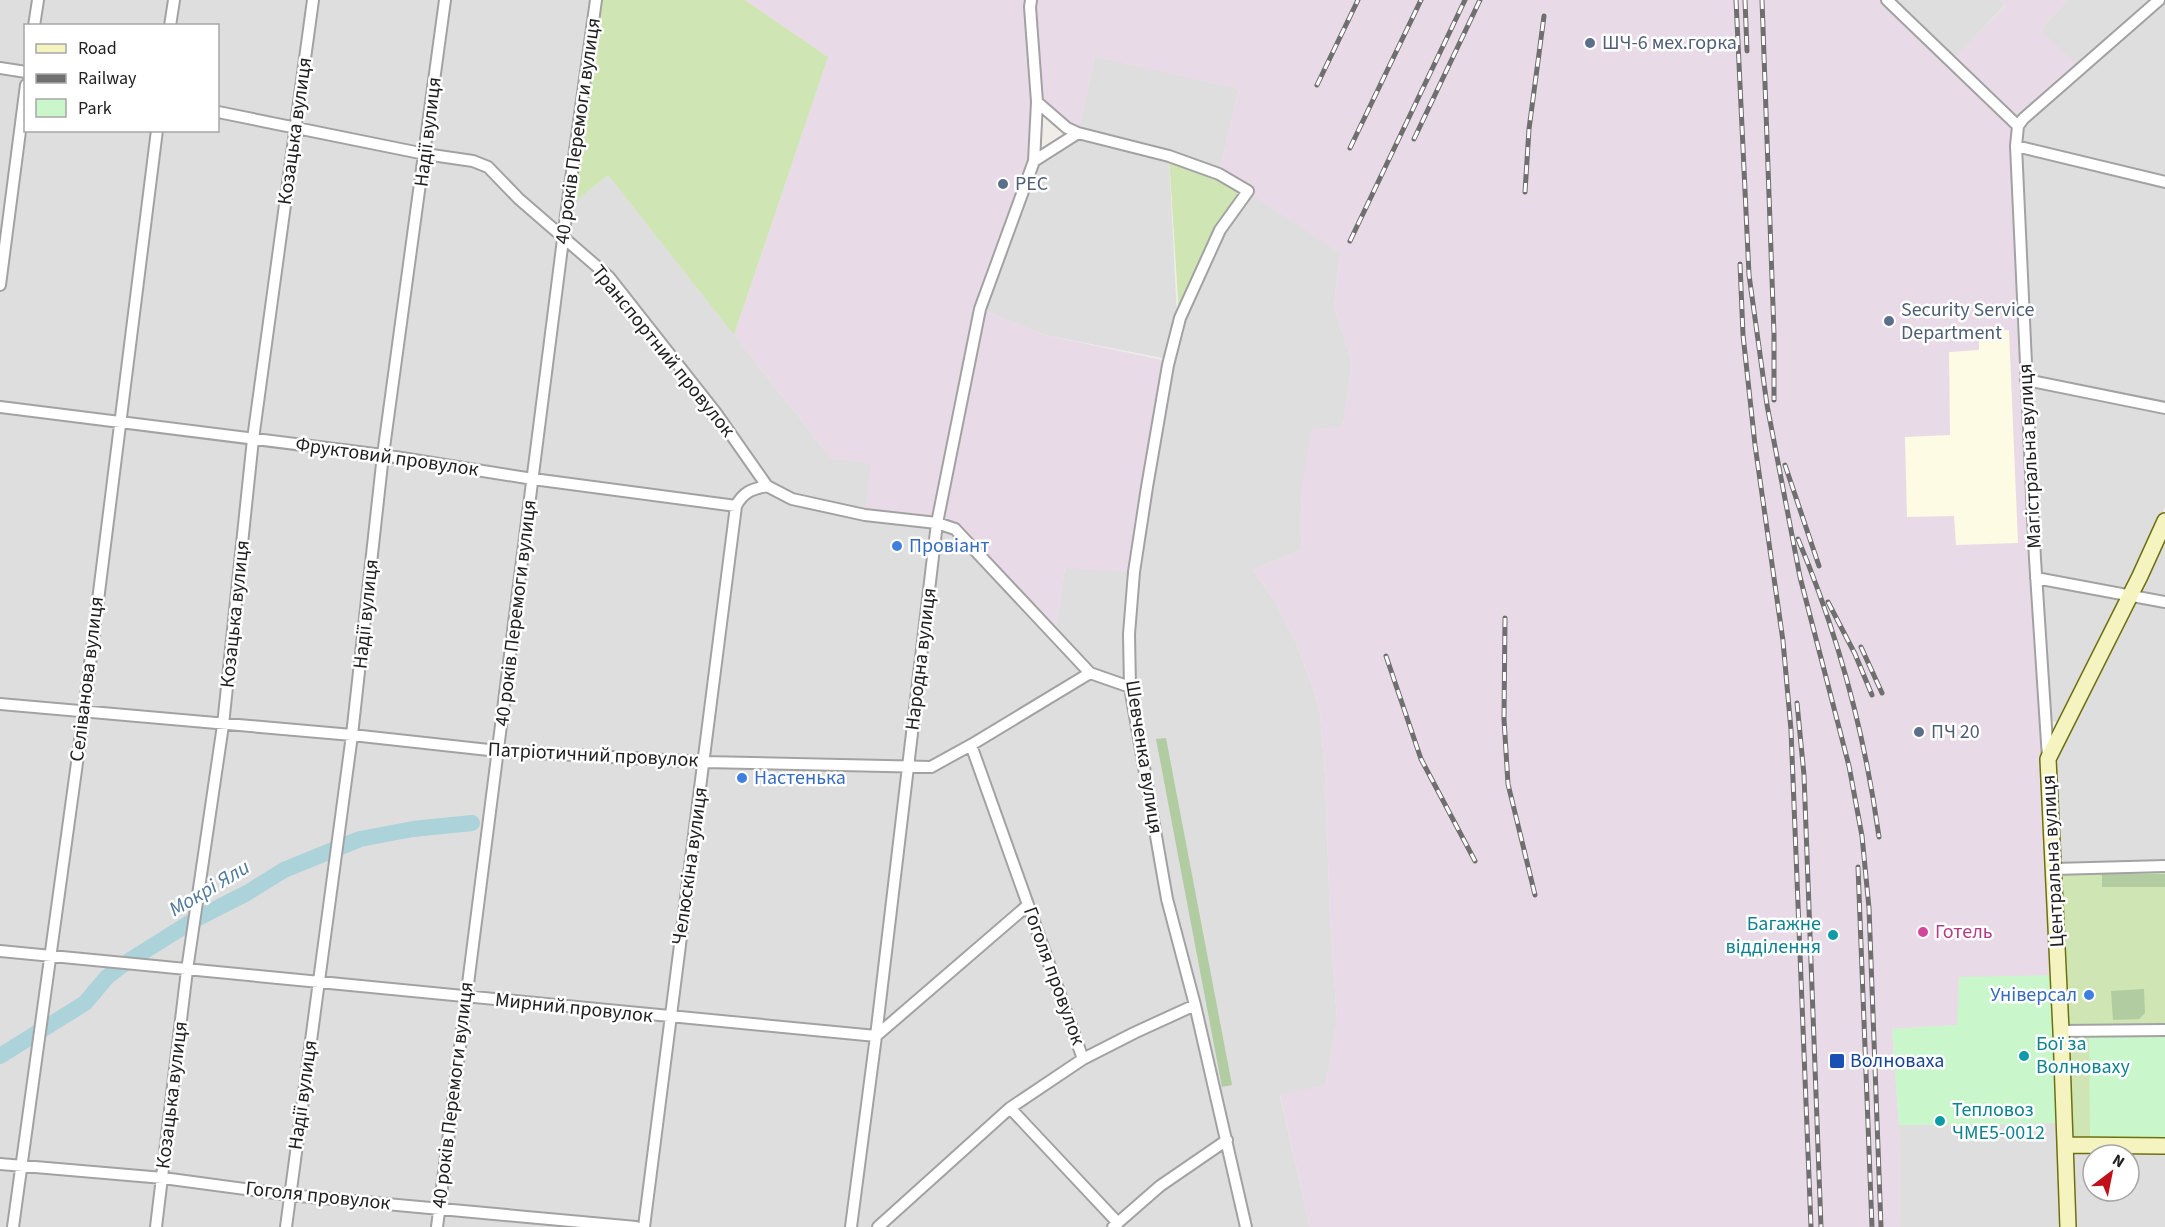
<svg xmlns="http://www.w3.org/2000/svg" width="2165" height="1227" font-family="'Source Sans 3',sans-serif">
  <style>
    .residential { fill: #dedede; fill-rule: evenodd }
    .industrial { fill: #e9dae7 }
    .education { fill: #fdfbe4 }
    .grass { fill: #cfe5b3 }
    .forest { fill: #b0cca0 }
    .park { fill: #c9f6ca }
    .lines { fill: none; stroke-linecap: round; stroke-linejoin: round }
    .river { stroke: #acd2da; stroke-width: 16 }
    .street-casing { stroke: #a2a2a2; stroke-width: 14 }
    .secondary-casing { stroke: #6c710e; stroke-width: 18 }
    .street { stroke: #fff; stroke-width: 10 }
    .secondary { stroke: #f5f4c1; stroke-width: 15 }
    .rail-casing { stroke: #6f6f6f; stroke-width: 5 }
    .rail { stroke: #fff; stroke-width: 3; stroke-dasharray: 9; stroke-linecap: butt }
    .service-dot { fill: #5c6f8a; stroke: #fff; stroke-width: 2 }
    .shop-dot { fill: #3f7fe0; stroke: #fff; stroke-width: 2 }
    .hotel-dot { fill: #d1479c; stroke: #fff; stroke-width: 2 }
    .culture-dot { fill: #0f9aa8; stroke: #fff; stroke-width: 2 }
    .transit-dot { fill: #1a4fb4; stroke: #fff; stroke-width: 2 }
    .labels { text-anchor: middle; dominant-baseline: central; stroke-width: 5; stroke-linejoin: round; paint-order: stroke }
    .service-label { font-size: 20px; fill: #4e5e75; stroke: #fff; text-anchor: start }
    .street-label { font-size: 20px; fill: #212121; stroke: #fff }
    .shop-label { font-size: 20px; fill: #366cbe; stroke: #fff; text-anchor: start }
    .culture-label { font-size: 20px; fill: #0d838f; stroke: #fff; text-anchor: start }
    .hotel-label { font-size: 20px; fill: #b23c85; stroke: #fff; text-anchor: start }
    .transit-label { font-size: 20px; fill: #164399; stroke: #fff; text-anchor: start }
    .water-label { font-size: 21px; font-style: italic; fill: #4d789a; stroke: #fff }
  </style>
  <rect width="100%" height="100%" fill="#f0ede8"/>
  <path class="residential" d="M0,0H596L568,207L608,175L831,458L871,463L955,529L1055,635L1065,568L1168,361L1220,230L1248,191L1340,253L1334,305L1352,364L1343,426L1302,486L1301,550L1253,570L1276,603L1296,642L1313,689L1320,713L1325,775L1330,919L1337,1022L1326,1081L1328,1085L1280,1096L1310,1227H0ZM26,26H218V130H26Z
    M1886,0H2000L2005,5L1951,62Z
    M2068,0H2165V507L2063,722L2058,723L2049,719L2016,146L2040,30Z
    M1095,56L1239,89L1219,174L1169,157L1177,318L1167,359L1045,335L980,309L1034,161L1078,133Z
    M2165,524V866L2057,869L2052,758Z
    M2060,1123L2065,1227H1900L1899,1125Z
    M2069,1146H2165V1227H2072ZM2093,1155H2129V1191H2093Z"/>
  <path class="industrial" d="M745,0H1886L1951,61L2005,6L2000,0H2068L2040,30L2081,68L2018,126L2054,975L1957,1025L1892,1029L1899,1125L1900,1227H1310L1280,1095L1328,1084L1326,1081L1337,1021L1330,919L1325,775L1320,713L1313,689L1296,642L1276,603L1253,570L1301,550L1302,486L1312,429L1343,426L1352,364L1334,305L1340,253L1219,174L1239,89L1095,57L1078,133L1038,102L1034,161L980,309L1045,335L1167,361L1131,572L1065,568L1055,636L955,529L865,515L871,464L831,458L734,335L828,57Z"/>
  <path class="education" d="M2009,330L2018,543L1956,545L1954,516L1907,517L1905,437L1950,435L1949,352L1979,350V332Z"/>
  <path class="grass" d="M596,0H745L828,57L734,335L608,175L567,208Z
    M1169,156L1248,191L1220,230L1179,315Z
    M2165,866V1146H2069L2057,869Z"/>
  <path class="forest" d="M1166,738L1232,1085L1222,1087L1156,739Z
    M2102,874H2165V887H2102Z
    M2144,989L2145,1013L2139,1019L2113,1020L2111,991Z"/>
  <path class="park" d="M2054,975L2060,1123L1899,1125L1892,1029L1957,1025L1959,977Z
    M2165,1034V1140L2090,1139L2089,1035Z"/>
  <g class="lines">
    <path class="river" d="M0,1056L85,1003L107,977L124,964L194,920L247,893L284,870L360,839L413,829L472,823"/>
    <defs>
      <path id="street" d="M1887,0L2018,126
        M34,26L38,0
        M170,26L174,0
        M0,68L26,72
        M1037,102L1067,128L1078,133
        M218,112L425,154L473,161L488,167L519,199L609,277L716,413L767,486L792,499L865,515L937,523L955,529L1090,673L1130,687
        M2016,146L2165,182
        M1034,161L1078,133L1169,156L1219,174L1248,191L1220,230L1180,318L1168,365L1147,487L1134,572L1129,634L1130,687L1167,899L1195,1005L1246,1227
        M0,285L26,85
        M2026,380L2165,408
        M0,407L383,455L533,479L736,506C743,492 752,489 767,486
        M2036,578L2165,602
        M0,704L352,735L498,751L704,762L931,767L971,745L1090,673
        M2048,758L2035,559L2016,146L2018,126L2023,119L2159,0
        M2054,869L2165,866
        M0,951L876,1036L1028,905
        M2061,1031L2165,1030
        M1083,1059L1134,1033L1195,1005
        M1010,1108L1118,1223
        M0,1164L163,1178L289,1195L636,1227
        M13,1227L84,712L157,130
        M156,1227L187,970L223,725L253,439L313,0
        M286,1227L352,735L383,455L445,0
        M437,1227L567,208L596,0
        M644,1227L736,506
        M851,1227L876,1036L937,523L980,309L1034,161L1037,102L1030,7L1031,0
        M878,1227L1010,1108L1083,1059L971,745
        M1113,1227L1160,1186L1227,1140"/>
      <path id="secondary" d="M2065,1145L2165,1146
        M2068,1227L2061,1031L2048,759L2140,576L2165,521"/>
    </defs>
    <use href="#street" class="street-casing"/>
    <use href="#secondary" class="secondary-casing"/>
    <use href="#street" class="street"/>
    <use href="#secondary" class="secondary"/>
    <defs>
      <path id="rail" d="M1736,0L1749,275L1767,405L1800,577L1849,766L1862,836L1869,908L1881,1227
        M1745,0L1747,51
        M1762,0L1774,334V400
        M1317,85L1358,0
        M1414,139L1480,0
        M1350,148L1421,0
        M1525,192L1529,129L1544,16
        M1350,241L1465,0
        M1740,264L1743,335L1755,445L1783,641L1791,730L1811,1227
        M1785,465L1819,566
        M1798,539C1838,634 1865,735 1879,837
        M1828,602L1855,654L1872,695
        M1505,618L1504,719L1508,784L1535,895
        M1861,647L1882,693
        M1386,656L1421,759L1475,861
        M1797,703L1804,775L1821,1227
        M1858,867L1872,1227"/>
    </defs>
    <use href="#rail" class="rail-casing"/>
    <use href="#rail" class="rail"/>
  </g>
  <g class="service-dot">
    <circle cx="1590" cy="43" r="6"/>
    <circle cx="1003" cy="184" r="6"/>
    <circle cx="1889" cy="321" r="6"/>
    <circle cx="1919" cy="732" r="6"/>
  </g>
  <g class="shop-dot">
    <circle cx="897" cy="546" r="6"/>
    <circle cx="742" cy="778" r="6"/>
    <circle cx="2089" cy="995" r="6"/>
  </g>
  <circle class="hotel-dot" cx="1923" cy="932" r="6"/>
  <g class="culture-dot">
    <circle cx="1833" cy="935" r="6"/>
    <circle cx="2024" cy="1056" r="6"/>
    <circle cx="1940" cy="1121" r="6"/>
  </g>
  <rect class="transit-dot" x="1829" y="1053" width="16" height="16" rx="3"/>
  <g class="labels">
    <g class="service-label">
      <text x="1602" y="43">ШЧ-6 мех.горка</text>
      <text x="1015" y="184">РЕС</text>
      <text x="1901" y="310">Security Service<tspan x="1901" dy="23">Department</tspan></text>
      <text x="1931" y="732">ПЧ 20</text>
    </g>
    <g class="street-label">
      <text transform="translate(295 131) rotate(-82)">Козацька вулиця</text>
      <text transform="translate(578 131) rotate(-82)">40 років Перемоги вулиця</text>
      <text transform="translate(428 132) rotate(-83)">Надії вулиця</text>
      <text transform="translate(663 351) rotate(51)">Транспортний провулок</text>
      <text transform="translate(2030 456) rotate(-93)">Магістральна вулиця</text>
      <text transform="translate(387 457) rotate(8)">Фруктовий провулок</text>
      <text transform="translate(516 613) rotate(-83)">40 років Перемоги вулиця</text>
      <text transform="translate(235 614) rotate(-84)">Козацька вулиця</text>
      <text transform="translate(366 614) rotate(-84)">Надії вулиця</text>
      <text transform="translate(921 659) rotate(-83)">Народна вулиця</text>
      <text transform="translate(87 679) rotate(-83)">Селіванова вулиця</text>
      <text transform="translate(593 755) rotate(3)">Патріотичний провулок</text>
      <text transform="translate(1144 757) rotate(81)">Шевченка вулиця</text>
      <text transform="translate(2053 861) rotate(-93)">Центральна вулиця</text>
      <text transform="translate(690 866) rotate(-82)">Челюскіна вулиця</text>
      <text transform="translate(1054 976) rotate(70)">Гоголя провулок</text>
      <text transform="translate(574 1008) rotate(6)">Мирний провулок</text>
      <text transform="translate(172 1095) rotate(-83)">Козацька вулиця</text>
      <text transform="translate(303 1095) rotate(-82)">Надії вулиця</text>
      <text transform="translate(453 1095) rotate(-83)">40 років Перемоги вулиця</text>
      <text transform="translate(318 1196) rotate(6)">Гоголя провулок</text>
    </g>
    <g class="shop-label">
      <text x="909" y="546">Провіант</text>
      <text x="754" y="778">Настенька</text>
      <text x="2077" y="995" text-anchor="end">Універсал</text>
    </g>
    <g class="culture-label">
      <text x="1821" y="924" text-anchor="end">Багажне<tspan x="1821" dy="23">відділення</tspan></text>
      <text x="2036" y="1044">Бої за<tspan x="2036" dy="23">Волноваху</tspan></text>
      <text x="1952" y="1110">Тепловоз<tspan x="1952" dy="23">ЧМЕ5-0012</tspan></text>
    </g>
    <g class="hotel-label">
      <text x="1935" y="932">Готель</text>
    </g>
    <g class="transit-label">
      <text x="1850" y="1061">Волноваха</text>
    </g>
    <g class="water-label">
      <text transform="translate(209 888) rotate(-31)">Мокрі Яли</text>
    </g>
  </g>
  <rect x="24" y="24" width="195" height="108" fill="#ffffff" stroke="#a6a6a6" stroke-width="1.5"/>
  <rect x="36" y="44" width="30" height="9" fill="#f5f4c1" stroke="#a6a6a6" stroke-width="1.5"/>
  <text x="78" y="54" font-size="18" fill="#212121">Road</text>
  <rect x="36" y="74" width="30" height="9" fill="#6f6f6f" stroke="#a6a6a6" stroke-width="1.5"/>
  <text x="78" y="84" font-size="18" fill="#212121">Railway</text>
  <rect x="36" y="99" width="30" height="18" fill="#c9f6ca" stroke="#a6a6a6" stroke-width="1.5"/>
  <text x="78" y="114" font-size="18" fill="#212121">Park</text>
  <g transform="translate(2111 1173) rotate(32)"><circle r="28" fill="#ffffff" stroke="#a6a6a6" stroke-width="1.5"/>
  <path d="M0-4.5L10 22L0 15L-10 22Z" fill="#c0111b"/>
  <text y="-9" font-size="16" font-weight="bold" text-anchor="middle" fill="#212121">N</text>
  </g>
</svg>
